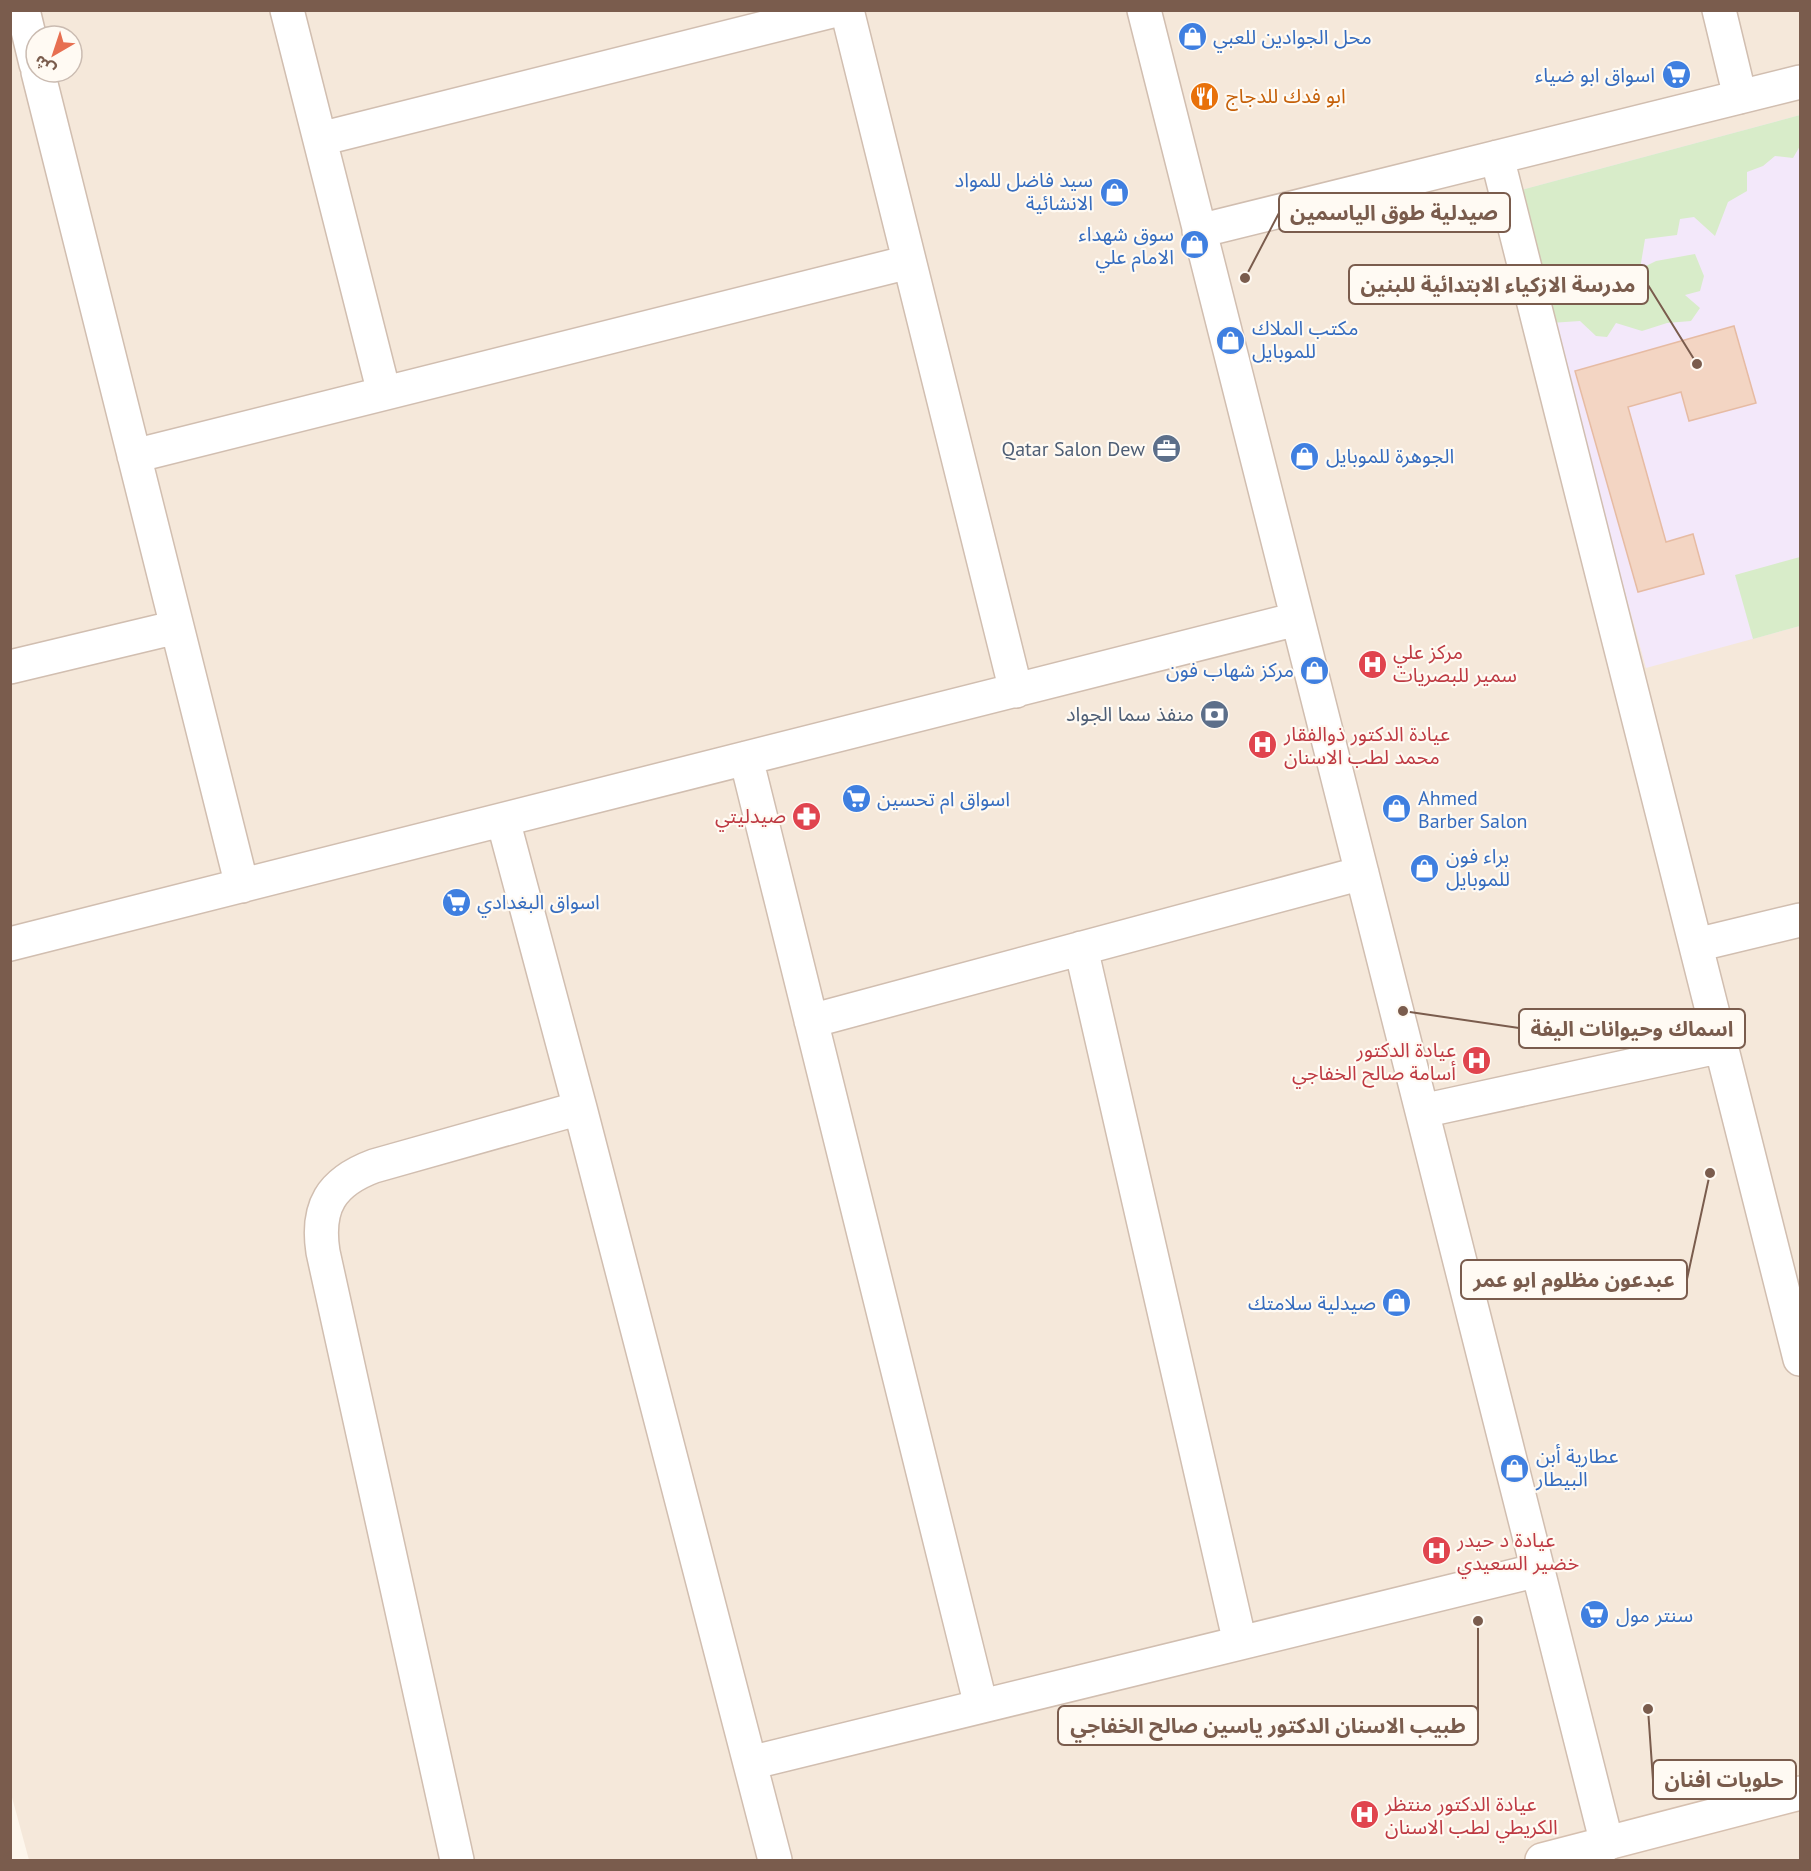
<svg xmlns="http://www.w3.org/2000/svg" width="1811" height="1871" font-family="'PT Sans','Noto Sans Arabic',sans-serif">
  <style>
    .residential { fill: #f5e8da; fill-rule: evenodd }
    .education { fill: #f3e8fa }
    .green { fill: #d8ecc9 }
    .building { fill: #f3d5c3; stroke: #e6bba3; stroke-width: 1.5 }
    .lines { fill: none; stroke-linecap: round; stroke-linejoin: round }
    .street-casing { stroke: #d1beb0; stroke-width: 36 }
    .secondary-casing { stroke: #d6c0b0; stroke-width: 36 }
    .street { stroke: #fff; stroke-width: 33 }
    .secondary { stroke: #fff; stroke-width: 33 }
    .labels { text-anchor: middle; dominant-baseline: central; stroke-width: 4.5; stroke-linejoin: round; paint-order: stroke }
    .shop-label { font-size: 20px; fill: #366cbe; stroke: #fffaf3; text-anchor: start }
    .food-label { font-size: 20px; fill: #c56008; stroke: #fffaf3; text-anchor: start }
    .service-label { font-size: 20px; fill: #4e5e75; stroke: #fffaf3; text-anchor: end }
    .health-label { font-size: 20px; fill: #be3a42; stroke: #fffaf3; text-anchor: start }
    .leader { fill: none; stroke: #7a5c4d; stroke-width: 2 }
    .callout-dot { fill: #7a5c4d; stroke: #fffaf3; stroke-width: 2 }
    .callout { fill: #fffaf3; stroke: #7a5c4d; stroke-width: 2 }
    .callout-label { font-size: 21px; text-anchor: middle; font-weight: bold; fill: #7a5c4d }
  </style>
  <rect width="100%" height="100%" fill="#fdf6ec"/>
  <path class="residential" d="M10,11H1800V1860H29L10,1790ZM36,36H72V72H36Z"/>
  <path class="education" d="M1800,115V626L1646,668L1514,192Z"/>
  <path class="green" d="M1800,115V146L1793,158L1775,156L1763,166L1747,172V191L1728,202L1715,236L1694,217L1680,219L1677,235L1645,239L1640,269L1656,261L1695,254L1704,276L1700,291L1685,295L1700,308L1691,321L1667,323L1642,331L1616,323L1607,337L1596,336L1580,321L1550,323L1514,192Z
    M1800,557V626L1753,639L1735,575Z"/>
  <path class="building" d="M1734,326L1756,403L1689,421L1681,392L1628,407L1666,542L1693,534L1704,574L1638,592L1575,371Z"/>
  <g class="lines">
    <defs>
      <path id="street" d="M23,10L36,64
        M287,10L384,393
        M847,10L1016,691
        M1144,10L1607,1844
        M1719,10L1740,97
        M38,72L242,886
        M320,139L836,10
        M1497,157L1800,1359
        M1199,231L1800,82
        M134,456L909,262
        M10,667L177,627
        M746,758L981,1706
        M503,820L580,1108L775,1860
        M10,944L1297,619
        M1696,945L1800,920
        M1081,948L1240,1643
        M811,1021L1362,873
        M1422,1111L1722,1046
        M750,1763L1538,1570
        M457,1860L323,1252C316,1207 331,1182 374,1166L580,1108"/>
      <path id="secondary" d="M1542,1860L1800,1793"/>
    </defs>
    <use href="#street" class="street-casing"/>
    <use href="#secondary" class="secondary-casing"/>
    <use href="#street" class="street"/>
    <use href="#secondary" class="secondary"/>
  </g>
  <defs>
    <symbol id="shop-disc" viewBox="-11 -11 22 22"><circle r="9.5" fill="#3f7fe0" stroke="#fffaf3"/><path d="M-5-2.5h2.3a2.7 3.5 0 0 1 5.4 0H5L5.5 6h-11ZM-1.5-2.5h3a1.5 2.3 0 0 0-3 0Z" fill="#fff"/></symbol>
    <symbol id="supermarket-disc" viewBox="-11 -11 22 22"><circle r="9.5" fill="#3f7fe0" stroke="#fffaf3"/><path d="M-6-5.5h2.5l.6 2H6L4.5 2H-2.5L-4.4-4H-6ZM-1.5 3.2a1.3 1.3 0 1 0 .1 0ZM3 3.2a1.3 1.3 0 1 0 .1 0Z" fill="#fff"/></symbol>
    <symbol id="restaurant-disc" viewBox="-11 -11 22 22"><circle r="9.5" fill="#e8710a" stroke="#fffaf3"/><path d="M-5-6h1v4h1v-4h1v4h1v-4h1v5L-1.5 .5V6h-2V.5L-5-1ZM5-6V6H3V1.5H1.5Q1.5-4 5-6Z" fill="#fff"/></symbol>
    <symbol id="office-disc" viewBox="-11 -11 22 22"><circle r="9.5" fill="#5c6f8a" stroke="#fffaf3"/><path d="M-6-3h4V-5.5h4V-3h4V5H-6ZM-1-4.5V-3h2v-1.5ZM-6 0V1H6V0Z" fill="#fff"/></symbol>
    <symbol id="hospital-disc" viewBox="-11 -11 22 22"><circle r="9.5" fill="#e0444e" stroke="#fffaf3"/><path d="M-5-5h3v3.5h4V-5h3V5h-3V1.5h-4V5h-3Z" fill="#fff"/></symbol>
    <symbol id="bank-disc" viewBox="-11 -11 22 22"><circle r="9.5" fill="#5c6f8a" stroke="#fffaf3"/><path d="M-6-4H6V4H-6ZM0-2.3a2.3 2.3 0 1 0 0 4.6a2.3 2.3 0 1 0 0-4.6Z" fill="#fff"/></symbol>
    <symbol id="pharmacy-disc" viewBox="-11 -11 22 22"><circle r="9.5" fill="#e0444e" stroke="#fffaf3"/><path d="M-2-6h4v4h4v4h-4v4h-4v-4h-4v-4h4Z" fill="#fff"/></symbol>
  </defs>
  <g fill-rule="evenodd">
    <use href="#shop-disc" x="1176" y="20" width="33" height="33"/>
    <use href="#supermarket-disc" x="1660" y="58" width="33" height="33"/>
    <use href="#restaurant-disc" x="1188" y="80" width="33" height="33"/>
    <use href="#shop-disc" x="1098" y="176" width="33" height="33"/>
    <use href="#shop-disc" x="1178" y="228" width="33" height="33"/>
    <use href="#shop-disc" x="1214" y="324" width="33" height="33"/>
    <use href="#office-disc" x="1150" y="432" width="33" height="33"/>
    <use href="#shop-disc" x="1288" y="440" width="33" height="33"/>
    <use href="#hospital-disc" x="1356" y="648" width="33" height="33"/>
    <use href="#shop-disc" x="1298" y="654" width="33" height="33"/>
    <use href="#bank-disc" x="1198" y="698" width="33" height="33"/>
    <use href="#hospital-disc" x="1246" y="728" width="33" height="33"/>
    <use href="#supermarket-disc" x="840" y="782" width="33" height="33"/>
    <use href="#shop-disc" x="1380" y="792" width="33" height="33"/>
    <use href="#pharmacy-disc" x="790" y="800" width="33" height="33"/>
    <use href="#shop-disc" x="1408" y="852" width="33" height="33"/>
    <use href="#supermarket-disc" x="440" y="886" width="33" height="33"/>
    <use href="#hospital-disc" x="1460" y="1044" width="33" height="33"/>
    <use href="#shop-disc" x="1380" y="1286" width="33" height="33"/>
    <use href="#shop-disc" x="1498" y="1452" width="33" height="33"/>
    <use href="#hospital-disc" x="1420" y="1534" width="33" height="33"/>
    <use href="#supermarket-disc" x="1578" y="1598" width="33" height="33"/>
    <use href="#hospital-disc" x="1348" y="1798" width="33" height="33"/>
  </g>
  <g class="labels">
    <g class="shop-label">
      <text x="1213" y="37">محل الجوادين للعبي</text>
      <text x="1655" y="75" text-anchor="end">اسواق ابو ضياء</text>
      <text x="1093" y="180" text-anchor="end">سيد فاضل للمواد<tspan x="1093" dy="23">الانشائية</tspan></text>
      <text x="1174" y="234" text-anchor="end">سوق شهداء<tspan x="1174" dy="23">الامام علي</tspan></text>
      <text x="1252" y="328">مكتب الملاك<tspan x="1252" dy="23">للموبايل</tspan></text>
      <text x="1326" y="456">الجوهرة للموبايل</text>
      <text x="1294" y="670" text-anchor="end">مركز شهاب فون</text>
      <text x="1418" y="798">Ahmed<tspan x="1418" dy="23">Barber Salon</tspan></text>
      <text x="877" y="799">اسواق ام تحسين</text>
      <text x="1446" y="856">براء فون<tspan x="1446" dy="23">للموبايل</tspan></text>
      <text x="477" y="902">اسواق البغدادي</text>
      <text x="1376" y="1303" text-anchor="end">صيدلية سلامتك</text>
      <text x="1536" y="1456">عطارية أبن<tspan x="1536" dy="23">البيطار</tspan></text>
      <text x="1616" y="1615">سنتر مول</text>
    </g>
    <g class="food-label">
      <text x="1226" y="96">ابو فدك للدجاج</text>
    </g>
    <g class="service-label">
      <text x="1145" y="449">Qatar Salon Dew</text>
      <text x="1194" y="714">منفذ سما الجواد</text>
    </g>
    <g class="health-label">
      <text x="1393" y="652">مركز علي<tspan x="1393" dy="23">سمير للبصريات</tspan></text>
      <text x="1284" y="734">عيادة الدكتور ذوالفقار<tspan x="1284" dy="23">محمد لطب الاسنان</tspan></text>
      <text x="786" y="816" text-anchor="end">صيدليتي</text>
      <text x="1456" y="1050" text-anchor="end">عيادة الدكتور<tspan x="1456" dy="23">أسامة صالح الخفاجي</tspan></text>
      <text x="1457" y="1540">عيادة د حيدر<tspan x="1457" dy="23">خضير السعيدي</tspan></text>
      <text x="1385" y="1804">عيادة الدكتور منتظر<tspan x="1385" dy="23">الكريطي لطب الاسنان</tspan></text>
    </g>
  </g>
  <path class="leader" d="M1245 278L1279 213M1697 364L1648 285M1403 1011L1519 1028M1710 1173L1687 1279M1478 1621L1478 1725M1648 1709L1653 1780"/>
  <g class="callout-dot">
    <circle cx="1245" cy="278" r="6"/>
    <circle cx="1697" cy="364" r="6"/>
    <circle cx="1403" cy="1011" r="6"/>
    <circle cx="1710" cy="1173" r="6"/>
    <circle cx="1478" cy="1621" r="6"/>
    <circle cx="1648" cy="1709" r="6"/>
  </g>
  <g class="callout">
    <rect x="1279" y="193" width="231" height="39" rx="6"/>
    <rect x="1349" y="265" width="299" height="39" rx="6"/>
    <rect x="1519" y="1009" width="226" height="39" rx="6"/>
    <rect x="1461" y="1260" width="226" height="39" rx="6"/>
    <rect x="1058" y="1706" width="420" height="39" rx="6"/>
    <rect x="1653" y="1760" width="143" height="39" rx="6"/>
  </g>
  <g class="callout-label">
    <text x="1394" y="220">صيدلية طوق الياسمين</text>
    <text x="1498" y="292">مدرسة الازكياء الابتدائية للبنين</text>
    <text x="1632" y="1036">اسماك وحيوانات اليفة</text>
    <text x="1574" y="1287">عبدعون مظلوم ابو عمر</text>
    <text x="1268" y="1733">طبيب الاسنان الدكتور ياسين صالح الخفاجي</text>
    <text x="1724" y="1787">حلويات افنان</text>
  </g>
  <rect width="1811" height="1871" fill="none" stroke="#7a5c4d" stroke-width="24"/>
  <g transform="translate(54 54) rotate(219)"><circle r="28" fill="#fffaf3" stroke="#cabbb1" stroke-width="1.5"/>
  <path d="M0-4.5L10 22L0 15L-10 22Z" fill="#e76f51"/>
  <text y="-9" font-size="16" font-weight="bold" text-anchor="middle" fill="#7a5c4d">ش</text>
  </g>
</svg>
